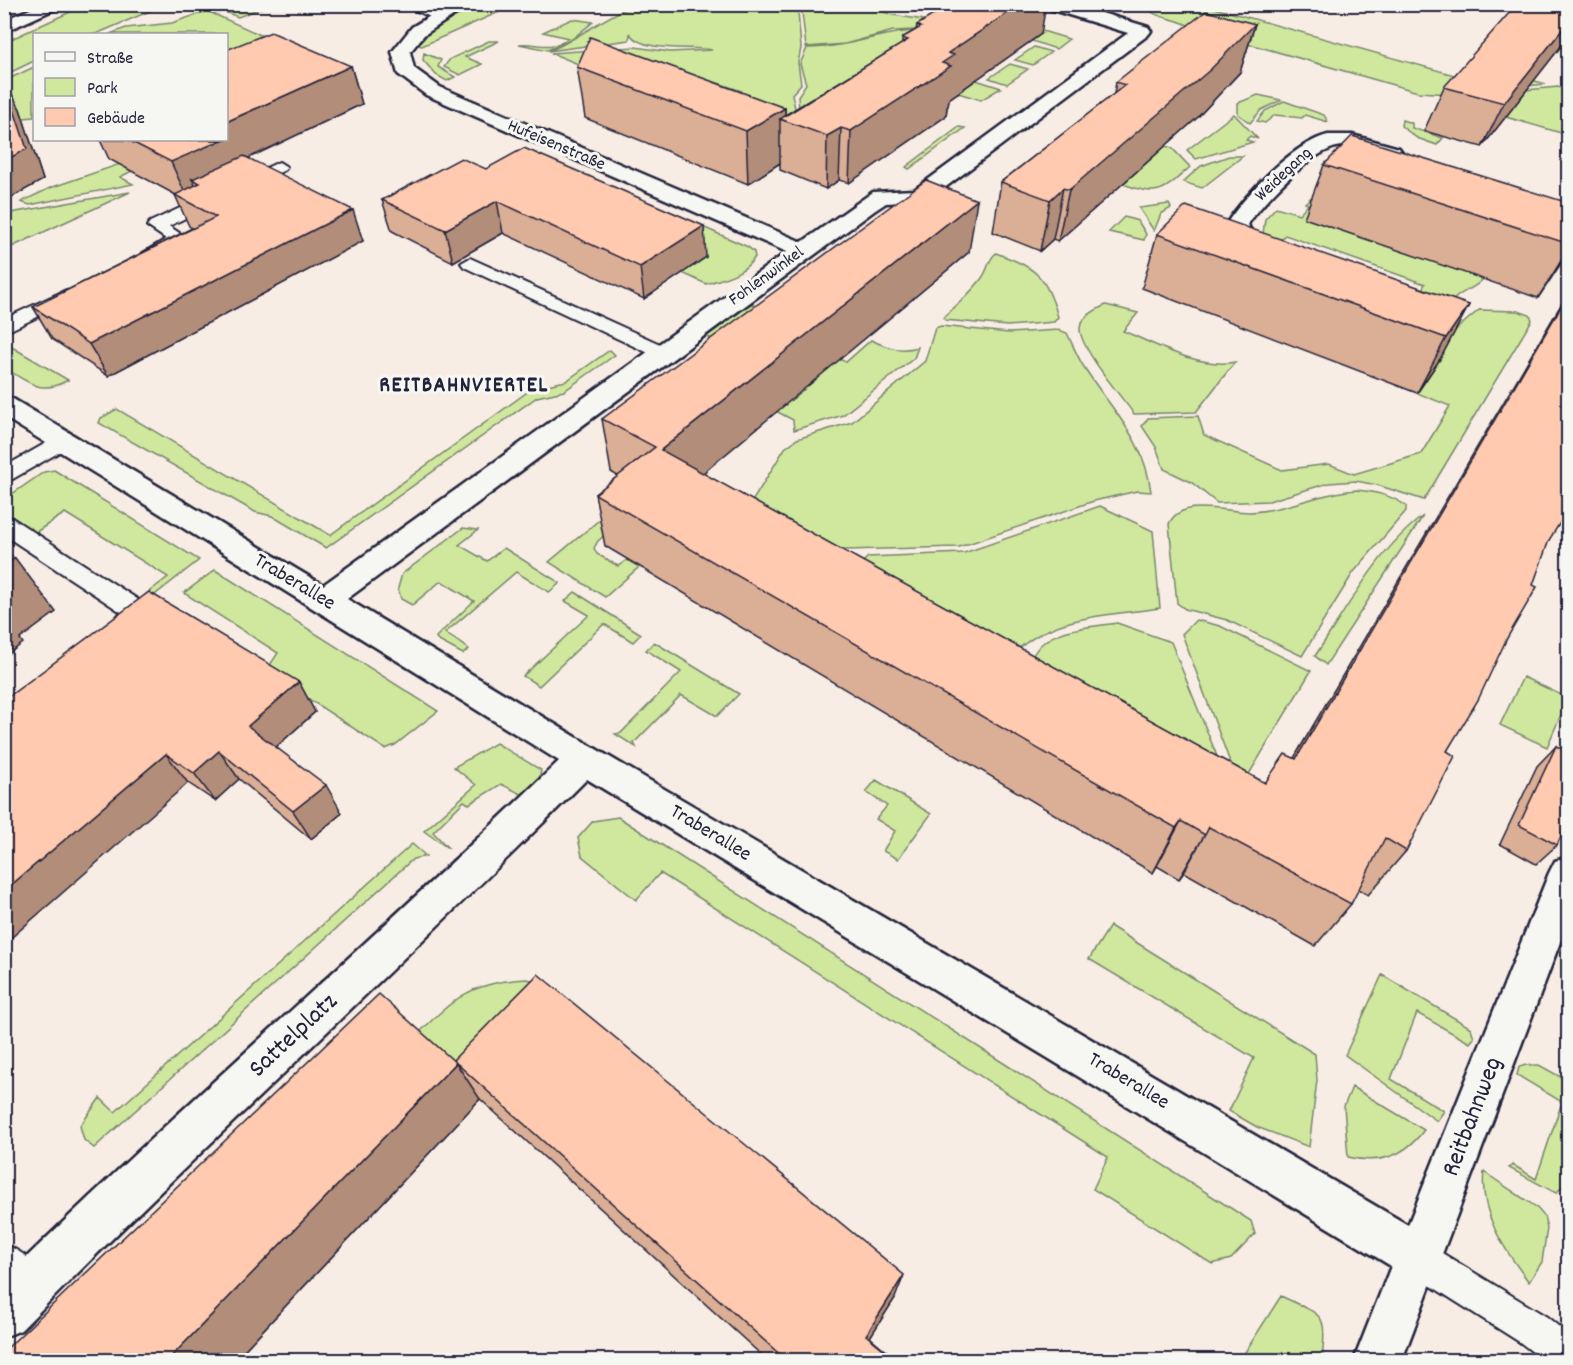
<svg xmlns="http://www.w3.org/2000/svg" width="1573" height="1365" font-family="Dekko,sans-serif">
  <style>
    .green { fill: #cfe89e; stroke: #78856c; stroke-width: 1.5 }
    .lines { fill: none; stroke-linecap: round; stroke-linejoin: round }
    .lane-casing { stroke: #22223b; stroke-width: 4 }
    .street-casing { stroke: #22223b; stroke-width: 5 }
    .lane { fill: #f6f6f2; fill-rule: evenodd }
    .street { fill: #f6f6f2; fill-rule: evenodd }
    .wall { fill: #dbae96; stroke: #22223b; stroke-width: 1.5 }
    .shaded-wall { fill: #b28d7a; stroke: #22223b; stroke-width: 1.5 }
    .building { fill: #ffcaaf; stroke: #22223b; stroke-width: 1.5 }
    .labels { text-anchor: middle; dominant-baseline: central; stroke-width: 6; stroke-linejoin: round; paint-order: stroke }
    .far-street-label { font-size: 18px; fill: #22223b; stroke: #f6f6f2 }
    .street-label { font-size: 21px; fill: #22223b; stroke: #f6f6f2 }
    .far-district-label { font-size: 22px; font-weight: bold; letter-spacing: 1.5px; fill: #22223b; stroke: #f6f6f2 }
    .near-street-label { font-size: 26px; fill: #22223b; stroke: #f6f6f2 }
  </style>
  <rect width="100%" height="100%" fill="#f8ede5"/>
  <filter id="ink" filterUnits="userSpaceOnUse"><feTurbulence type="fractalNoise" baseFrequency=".0167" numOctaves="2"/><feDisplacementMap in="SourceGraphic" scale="12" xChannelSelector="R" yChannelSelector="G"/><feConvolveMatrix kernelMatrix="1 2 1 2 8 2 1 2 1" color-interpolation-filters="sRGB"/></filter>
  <g filter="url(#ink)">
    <path class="green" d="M85,5H164L96,34H34V61L5,75V42Z
      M206,5V4L269,5L238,17Z
      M479,5H515L422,46L418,45L433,28Z
      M635,5H803L798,12L801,48L798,63L801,84L792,94L796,113L780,153L667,109L742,95V91L715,82L645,91L551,53L635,47L670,52L712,50C692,46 643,53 630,34L629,40L549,51C580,38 604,16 635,5Z
      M807,5H863L893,15L924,20L937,29L893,31L845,44L806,47L802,12Z
      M1144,5H1204L1479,82L1491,69L1546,84L1451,94L1418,92L1253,45H1205C1188,10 1162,27 1144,5Z
      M207,11L330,66L227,94L226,34H110L126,28L172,23Z
      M572,19L593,22L572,39L548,50L519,44C537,42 551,52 568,38L543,32Z
      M1006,20L1069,39L1056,49L1032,41L1041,33Z
      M912,31L938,41L799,112L798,96L806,84L800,64L807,48C845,48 876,34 912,31Z
      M489,41H499L465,57L482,64L460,75L444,67L450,59Z
      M1034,47L1051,52L1033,65L1015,60Z
      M424,53L441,60L438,67L455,77L447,81L436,75L423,60Z
      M1010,64L1028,69L1007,84L989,78Z
      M34,67V117L23,118L4,81Z
      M976,80L1001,88L981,100L958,93Z
      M1558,87L1568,90L1564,98L1568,100V135L1440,98Z
      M1258,95L1281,100L1261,110L1250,123L1238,114V103Z
      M1284,101L1324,115L1328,122L1305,115L1302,118L1275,115L1265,123L1257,121L1265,111Z
      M1234,114L1258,139L1250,136L1246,140L1253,142L1196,159L1187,150Z
      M1402,120L1412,123V128L1443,138L1437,145L1417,138L1401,126Z
      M959,127L965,128L909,169L906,167Z
      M1156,143L1172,148L1190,167C1162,192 1160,197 1123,184L1161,150Z
      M1229,156H1243L1202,188L1183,182L1201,166Z
      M120,164L132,171L120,177L133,184L30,205L21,202L50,188Z
      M130,192L5,250V214Z
      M1317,192L1483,279C1473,291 1460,290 1451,303L1418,297L1425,284L1285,235L1274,246L1263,234L1265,219L1276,207L1299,214L1308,204L1305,203Z
      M1169,204L1171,208L1161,214L1154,231L1139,208Z
      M680,217L748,247L754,252L755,257C744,274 724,278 706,284L682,273L705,258Z
      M1124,217L1138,221L1146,234L1144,240L1109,232Z
      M996,253C1035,268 1046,274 1058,317L1054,322L1008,326L945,320L944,317C957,305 971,293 982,278C989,269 987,261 996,253Z
      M750,303L773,314L728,346L705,336Z
      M1106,305L1138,313L1123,331C1156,344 1198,369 1235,362L1196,412L1134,414C1121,396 1082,351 1080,330C1079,318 1097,309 1106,305Z
      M1479,310L1518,311L1530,315L1532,320L1424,500L1377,485L1356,481L1329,483L1269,501L1217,503L1191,482L1164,469L1156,447L1142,426L1148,418L1198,416L1204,435L1282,470L1329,464L1354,474L1421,454L1450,406L1417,393L1439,359L1440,343Z
      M941,326L1009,333L1059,330L1067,333C1073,345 1078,359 1086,370C1113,412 1145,440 1151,492L1137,491L1094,501L959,547L806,551L765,529L753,500L785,448L797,439L852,422L925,361L935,328Z
      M871,340C888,348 900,352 918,347L914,358L843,415L794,430L793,420L776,411L839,359L846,362Z
      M5,343L68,380C41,396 28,382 5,368Z
      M610,350L615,355L564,391L537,397L326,548L272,516L255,512L99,423L101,418L117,409L330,535L533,388L566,381Z
      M54,470L199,560L152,597L146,594L168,577L65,513L33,534L5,518V499L44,472Z
      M1357,490C1374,492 1392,495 1406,506V511L1353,573L1302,656L1227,620L1185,609L1177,603L1169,524C1181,497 1225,512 1249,512C1286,511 1320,492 1357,490Z
      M623,500L637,507L598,541L594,548L597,554L618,566L627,560L639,567L605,597L549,562Z
      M1100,506L1153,531L1160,608C1106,616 1055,614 1014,653L851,574L868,557L964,553Z
      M1423,516L1326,665L1315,656C1346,610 1379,548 1423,516Z
      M463,528L478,530L459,545L487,561L504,548L560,583L549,592L516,572L445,633L469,649L463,654L437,640L436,637L474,601L441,581L412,605L401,599L398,588L402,574Z
      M215,570L438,711L395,745L385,749L266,671L278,653L184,593Z
      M575,592L641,634L633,642L604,624L539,686L523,676L589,615L565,601Z
      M1196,620L1220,626L1311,671L1240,789L1182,634Z
      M1117,623L1171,642L1231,791L1031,660C1043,627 1087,628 1117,623Z
      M654,642L739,694L717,716L681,695L634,743L636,747L615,734L621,733L681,672L646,650Z
      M1523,677L1568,698L1547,747L1500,725Z
      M496,743L541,770L538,785L523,795L501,784L469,804L464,801L433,832L449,849L424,831L476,785L454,767Z
      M876,780L931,814L898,859L883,851L895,831L876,819L887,806L866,792Z
      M618,817L1251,1221L1255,1234L1231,1259L1212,1264L1093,1189L1108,1157L660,873L636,900L582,856L578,838L593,821Z
      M412,844L426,856L413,859L94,1148L84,1140L80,1126L100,1098L115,1112Z
      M1110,926L1315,1054L1317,1080L1309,1147L1257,1127L1229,1111L1254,1058L1089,959Z
      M1382,975L1471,1028L1474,1038L1470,1043L1417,1013L1391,1079L1444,1111L1437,1121L1345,1055Z
      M527,979L548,984L477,1097L413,1039C453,999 469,982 527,979Z
      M1526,1065H1539L1568,1081V1181L1556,1193L1509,1168L1513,1165L1536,1179L1562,1102L1517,1075L1519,1067Z
      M1352,1087L1424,1130C1405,1156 1380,1165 1348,1157L1344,1106Z
      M1484,1172L1536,1207L1544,1216L1547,1228L1542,1262L1529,1282C1505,1251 1479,1213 1484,1172Z
      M1281,1296C1324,1317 1327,1311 1322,1360H1240Z"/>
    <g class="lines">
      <defs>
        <path id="lane" d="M401,4H421L447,16L445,19H435Z
          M279,162L287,167L285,170L169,226L188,239L185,243L152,258L143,253L166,239L147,226L150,222Z
          M470,258L671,349L674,353L671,357H657L464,267L461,263Z
          M66,290L75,296L73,300L4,333V319Z
          M62,434L70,436L73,441L70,446L4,484V467Z
          M4,516L12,518L148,606L151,612C144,625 128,636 113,632L110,625L121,612L4,535Z
          M1419,1239L1547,1317L1568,1334V1360H1543L1521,1343L1406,1270L1401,1257L1406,1244Z
          M4,1244C24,1252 42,1267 50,1286L45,1299L32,1304L19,1299L4,1286Z"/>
        <path id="street" d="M42,4H66L4,32V20Z
          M450,4H471L424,35L410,52L414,68L440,87L802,242L873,192L914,190L1128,33L1046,8L1044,4H1072L1148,27L1151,31L1148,35L927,201L886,203L874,211L347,599L596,749L1408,1225L1549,873L1555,861L1568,857V921L1402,1360H1354L1391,1266L587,779C401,966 206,1142 21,1330L4,1337V1279C185,1102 377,937 559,761L4,417V397L13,399L323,585L787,252L426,95L398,74L392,52L412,27Z
          M1328,135H1352L1399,148L1402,152L1399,156C1382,161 1363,148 1345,146C1316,144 1264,201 1248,224C1253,242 1272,238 1281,251L1277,256C1256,261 1231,245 1226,224C1246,194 1292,144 1328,135Z"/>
      </defs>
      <use href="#lane" class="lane-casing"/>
      <use href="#street" class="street-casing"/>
      <use href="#lane" class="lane"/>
      <use href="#street" class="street"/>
    </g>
    <path class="wall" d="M1569,4V36L1482,147L1424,131L1444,87Z
      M1255,24L1240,72L1197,118L1058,241L1053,239L1040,251L993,232L1001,182L1114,94L1116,82Z
      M917,25L1041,34L949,99L948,106L947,107L946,116L849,183L839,180L826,189L780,170V163L748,184L585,118L577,67L785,108V115L902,44V38L916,30Z
      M351,66L362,104L248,158L363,241L108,376L52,339L33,307L192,228L189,226L175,195H176L109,159L100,140H226Z
      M4,80L20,109L43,180L10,198L4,195Z
      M1324,165L1569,203V251L1538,298L1304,218Z
      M486,169L706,257L644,299L503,233L453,262L392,231L382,200Z
      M1157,234L1469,305L1440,359L1417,393L1142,288Z
      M969,252L702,473L1265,783L1294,758L1569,291V487L1549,540L1507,638L1447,751L1406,851L1368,895L1358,889L1351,904L1315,946L1184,872L1179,879L1157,866L1153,873L605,546L595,494L618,476L611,472L602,419Z
      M299,682L315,712L276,747L342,813L311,839L239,779L215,801L188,783L4,700Z
      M1556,746L1557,845L1536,864L1500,844L1537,766Z
      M454,1062L895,1298L870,1337L897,1360H767L479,1098L480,1099L235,1360H4Z"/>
    <path class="shaded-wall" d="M1021,4H1046L1041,34L949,99L948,106L947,107L946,116L849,183L851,131L942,63L948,53Z
      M1569,21V36L1482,147L1504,103Z
      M1255,24L1240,72L1197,118L1058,241L1069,190Z
      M351,66L362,104L234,165L200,183L192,179L200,196L189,202L171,162L210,140H226V122Z
      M4,80L20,109L43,180L10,198L4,187Z
      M785,108V121L780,119V163L748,184L746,131Z
      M841,128L839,180L826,189L827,136Z
      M1063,188L1053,239L1040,251L1050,200Z
      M977,200L969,252L667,503L661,450Z
      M497,201L503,233L453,262L445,230Z
      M353,210L363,241L108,376L89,344Z
      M704,226L706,257L644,299L640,267Z
      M1569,248V251L1538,298Z
      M1469,305L1440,359L1417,393L1446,338Z
      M15,558L56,612L20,639L23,643L4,657V566Z
      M299,682L315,712L267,755L248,726Z
      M219,751L239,779L215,801L194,773Z
      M166,754L188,783L4,944V891Z
      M326,785L342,813L311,839L293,811Z
      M1181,821L1157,866L1153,873L1176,828Z
      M1209,827L1184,872L1179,879Z
      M456,1063L480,1099L235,1360H168Z
      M904,1275L895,1298L860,1353L866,1335Z"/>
    <path class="building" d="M951,4H1021L948,53L954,55L942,63L951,66L851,131L841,128L827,136L780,119L908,40L902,38L921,27L917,25Z
      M1517,4H1569V21L1504,103L1444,87Z
      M1206,11L1255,24L1211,69L1069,190L1063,188L1050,200L1001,182L1125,85L1116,82Z
      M271,32L351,66L226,122V50Z
      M590,37L785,108L746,131L577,67Z
      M4,80L27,149L4,161Z
      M1352,136L1569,203V244L1324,165Z
      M128,140H222L171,162Z
      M524,148L704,226L640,267L497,201L445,230L382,200L461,158L486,169Z
      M244,156L353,210L89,344L33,307L216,217L175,195L200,183L192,179Z
      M926,180L977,200L661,450L1265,783L1285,754L1296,759L1569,293V487L1567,489H1569V504L1565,515L1549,540L1533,585L1537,587L1507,638L1478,700L1447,751L1455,756L1406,851L1385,838L1351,904L1209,827L1205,835L1181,821L1176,828L595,494L655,447L602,419Z
      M1186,206L1469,305L1446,338L1157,234Z
      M4,552L15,558L4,566Z
      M149,592L299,682L248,726L326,785L293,811L219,751L194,773L166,754L4,891V700Z
      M1556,746L1569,752V818L1557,845L1519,825Z
      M538,974L904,1275L866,1335L897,1360H786L453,1060Z
      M379,994L456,1063L168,1360H4V1351Z"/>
  </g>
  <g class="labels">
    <g class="far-street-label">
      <text transform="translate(556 146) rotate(23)">Hufeisenstraße</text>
      <text transform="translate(1284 175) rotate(-43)">Weidegang</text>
      <text transform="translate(767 277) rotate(-36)">Fohlenwinkel</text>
    </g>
    <g class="street-label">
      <text transform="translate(294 583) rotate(31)">Traberallee</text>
      <text transform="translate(710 834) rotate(31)">Traberallee</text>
      <text transform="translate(1128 1082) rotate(31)">Traberallee</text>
    </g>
    <g class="far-district-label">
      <text x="464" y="386">REITBAHNVIERTEL</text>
    </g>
    <g class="near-street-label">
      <text transform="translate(294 1036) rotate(-43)">Sattelplatz</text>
      <text transform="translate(1473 1117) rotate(-69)">Reitbahnweg</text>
    </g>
  </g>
  <rect width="1573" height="1365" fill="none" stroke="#f6f6f2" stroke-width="24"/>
  <rect x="12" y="12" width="1549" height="1341" fill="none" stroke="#22223b" stroke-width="2" filter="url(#ink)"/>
  <rect x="33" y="33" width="195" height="108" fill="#f6f6f2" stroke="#a1a1a9" stroke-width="1.5"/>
  <rect x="45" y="52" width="30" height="9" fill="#f6f6f2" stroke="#a1a1a9" stroke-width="1.5"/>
  <text x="87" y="63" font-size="18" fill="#22223b">Straße</text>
  <rect x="45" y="78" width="30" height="18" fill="#cfe89e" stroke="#a1a1a9" stroke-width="1.5"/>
  <text x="87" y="93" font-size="18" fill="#22223b">Park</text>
  <rect x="45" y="108" width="30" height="18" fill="#ffcaaf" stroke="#a1a1a9" stroke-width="1.5"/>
  <text x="87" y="123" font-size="18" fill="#22223b">Gebäude</text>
</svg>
